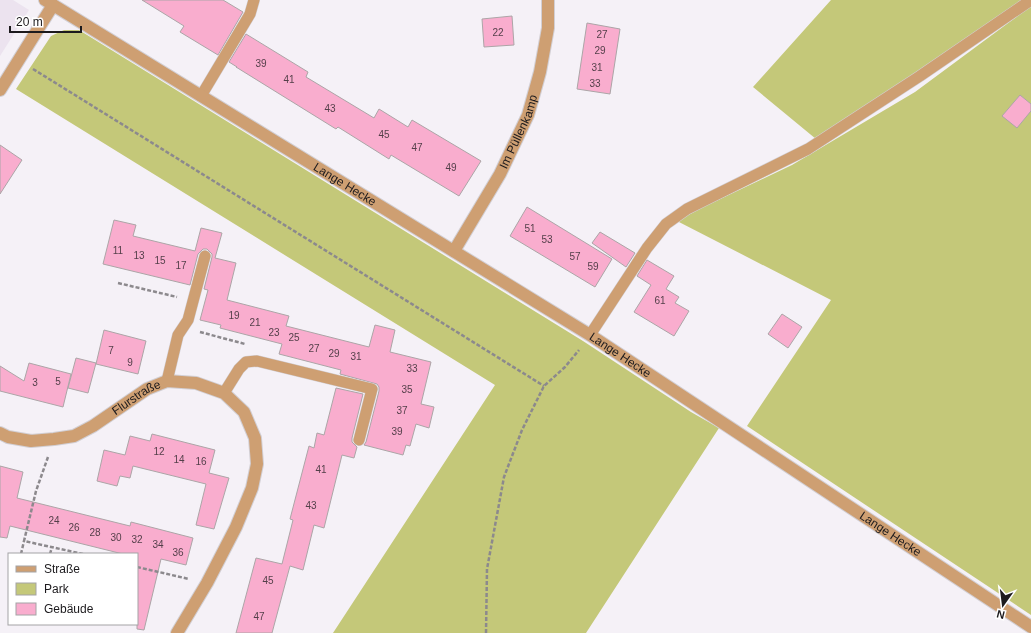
<svg xmlns="http://www.w3.org/2000/svg" width="1031" height="633" font-family="Arial,sans-serif">
  <style>
    .built { fill: #ece3ef }
    .green { fill: #c4c879 }
    .building { fill: #f9adce; stroke: #aca5a7 }
    .lines { fill: none; stroke-linecap: round; stroke-linejoin: round }
    .lane-casing { stroke: #d2cfd4; stroke-width: 12 }
    .street-casing { stroke: #d2cfd4; stroke-width: 14 }
    .path { stroke: #8c898d; stroke-width: 2.5; stroke-dasharray: 4 2; stroke-linecap: butt }
    .lane { stroke: #ce9f72; stroke-width: 11 }
    .street { stroke: #ce9f72; stroke-width: 12 }
    .labels { text-anchor: middle; dominant-baseline: central; stroke-width: 3; stroke-linejoin: round; paint-order: stroke }
    .number-label { font-size: 10px; fill: #533f49 }
    .street-label { font-size: 12px; fill: #1c1a1d; stroke: #fff }
  </style>
  <rect width="100%" height="100%" fill="#f5f1f7"/>
  <path class="built" d="M0,0H13L29,10L0,56Z"/>
  <path class="green" d="M831,0H1022L906,81L816,139L753,87Z
    M1031,6V615L747,426L831,300L677,221L703,207L792,165L915,92Z
    M64,30H79L583,341L691,412L719,428L586,633H333L495,385L16,89L51,36Z"/>
  <path class="building" d="M142,0H223L243,12L218,55L180,32L184,26Z
    M512,16L514,45L484,47L482,19Z
    M587,23L620,29L610,94L577,89Z
    M246,34L308,72L306,77L374,118L379,109L408,127L412,120L481,161L459,196L391,155L389,159L338,127L336,129L236,67H237L229,62Z
    M1020,95L1031,104V111L1017,128L1002,116Z
    M0,145L22,160L0,194Z
    M527,207L612,259L595,287L510,236Z
    M114,220L136,225L133,236L195,251L201,228L222,233L215,258L236,263L227,300L289,316L286,326L369,347L375,325L395,330L390,352L431,362L421,404L434,407L429,428L416,424L410,446L406,445L403,455L364,445L366,442L379,391V387L377,384L340,374L341,370L279,354L282,344L220,328L221,325L200,320L208,290L204,289L212,257V254L207,249H203L198,254L190,285L103,264Z
    M600,232L635,253L626,267L592,243Z
    M647,260L674,276L666,289L679,297L675,303L689,311L674,336L634,312L651,285L637,276Z
    M782,314L802,327L788,348L768,334Z
    M104,330L146,341L138,374L96,364Z
    M76,358L96,363L88,393L68,388Z
    M29,363L71,374L63,407L0,391V366L24,381Z
    M336,388L363,394L352,438V442L357,447L354,458L342,455L324,528L314,525L303,570L290,566L272,633H236L256,558L282,564L293,520L290,519L309,446L314,448L317,433L324,435Z
    M152,434L215,450L209,473L229,478L214,529L196,525L206,484L133,466L130,478L120,476L117,486L97,481L104,450L125,455L130,436L150,441Z
    M0,466L23,472L17,498L130,526L131,522L193,538L186,565L161,559L144,630L137,629V554H123L10,526L7,538L0,537Z"/>
  <g class="lines">
    <defs>
      <path id="lane" d="M201,96L250,14L254,0
        M590,335L647,248L666,224L687,209L808,149L920,76L1031,0
        M167,381L178,335L188,320L205,256
        M224,393L239,369L246,362L257,361L372,389L359,440"/>
      <g id="street">
        <path id="s1" d="M45,0L590,335L1031,627"/>
        <path d="M0,90L53,5"/>
        <path id="s2" d="M454,251L500,174L528,115L540,72L548,28V0"/>
        <path id="s3" d="M0,433L8,437L31,441L54,439L74,436L93,426L147,389L167,381L196,383L224,393L244,412L255,438L257,464L252,488L236,527L207,583L177,633"/>
      </g>
    </defs>
    <use href="#lane" class="lane-casing"/>
    <use href="#street" class="street-casing"/>
    <path class="path" d="M33,69L544,386
      M118,283L177,297
      M200,332L245,344
      M48,457L36,491L24,541L83,554
      M21,554L24,541
      M50,554L52,547
      M137,567L189,579
      M486,633L487,569L504,477L522,430L544,386L565,367L579,350"/>
    <use href="#lane" class="lane"/>
    <use href="#street" class="street"/>
  </g>
  <g class="labels">
    <g class="number-label">
      <text x="498" y="32">22</text>
      <text x="602" y="34">27</text>
      <text x="600" y="50">29</text>
      <text x="261" y="63">39</text>
      <text x="597" y="67">31</text>
      <text x="289" y="79">41</text>
      <text x="595" y="83">33</text>
      <text x="330" y="108">43</text>
      <text x="384" y="134">45</text>
      <text x="417" y="147">47</text>
      <text x="451" y="167">49</text>
      <text x="530" y="228">51</text>
      <text x="547" y="239">53</text>
      <text x="118" y="250">11</text>
      <text x="139" y="255">13</text>
      <text x="575" y="256">57</text>
      <text x="160" y="260">15</text>
      <text x="181" y="265">17</text>
      <text x="593" y="266">59</text>
      <text x="660" y="300">61</text>
      <text x="234" y="315">19</text>
      <text x="255" y="322">21</text>
      <text x="274" y="332">23</text>
      <text x="294" y="337">25</text>
      <text x="314" y="348">27</text>
      <text x="111" y="350">7</text>
      <text x="334" y="353">29</text>
      <text x="356" y="356">31</text>
      <text x="130" y="362">9</text>
      <text x="412" y="368">33</text>
      <text x="58" y="381">5</text>
      <text x="35" y="382">3</text>
      <text x="407" y="389">35</text>
      <text x="402" y="410">37</text>
      <text x="397" y="431">39</text>
      <text x="159" y="451">12</text>
      <text x="179" y="459">14</text>
      <text x="201" y="461">16</text>
      <text x="321" y="469">41</text>
      <text x="311" y="505">43</text>
      <text x="54" y="520">24</text>
      <text x="74" y="527">26</text>
      <text x="95" y="532">28</text>
      <text x="116" y="537">30</text>
      <text x="137" y="539">32</text>
      <text x="158" y="544">34</text>
      <text x="178" y="552">36</text>
      <text x="268" y="580">45</text>
      <text x="259" y="616">47</text>
    </g>
    <g class="street-label">
      <text stroke="none"><textPath href="#s2" startOffset="136">Im Püllenkamp</textPath></text>
      <text stroke="none"><textPath href="#s1" startOffset="352">Lange Hecke</textPath></text>
      <text stroke="none"><textPath href="#s1" startOffset="676">Lange Hecke</textPath></text>
      <text stroke="none"><textPath href="#s3" startOffset="149">Flurstraße</textPath></text>
      <text stroke="none"><textPath href="#s1" startOffset="1000">Lange Hecke</textPath></text>
    </g>
  </g>
  <rect x="8" y="553" width="130" height="72" fill="#ffffff" stroke="#a4a3a5"/>
  <rect x="16" y="566" width="20" height="6" fill="#ce9f72" stroke="#a4a3a5"/>
  <text x="44" y="573" font-size="12" fill="#1c1a1d">Straße</text>
  <rect x="16" y="583" width="20" height="12" fill="#c4c879" stroke="#a4a3a5"/>
  <text x="44" y="593" font-size="12" fill="#1c1a1d">Park</text>
  <rect x="16" y="603" width="20" height="12" fill="#f9adce" stroke="#a4a3a5"/>
  <text x="44" y="613" font-size="12" fill="#1c1a1d">Gebäude</text>
  <g transform="translate(1003 605) rotate(194)" stroke="#ffffff" stroke-width="3" paint-order="stroke">
  <path d="M0-3L7 15L0 10L-7 15Z" fill="#1c1a1d"/>
  <text y="-6" font-size="11" font-weight="bold" text-anchor="middle" fill="#1c1a1d">N</text>
  </g>
  <path d="M10 26v6h71v-6" fill="none" stroke="#1c1a1d" stroke-width="2"/>
  <text x="16" y="26" font-size="12" fill="#1c1a1d" stroke="#ffffff" stroke-width="3" paint-order="stroke">20 m</text>
</svg>
